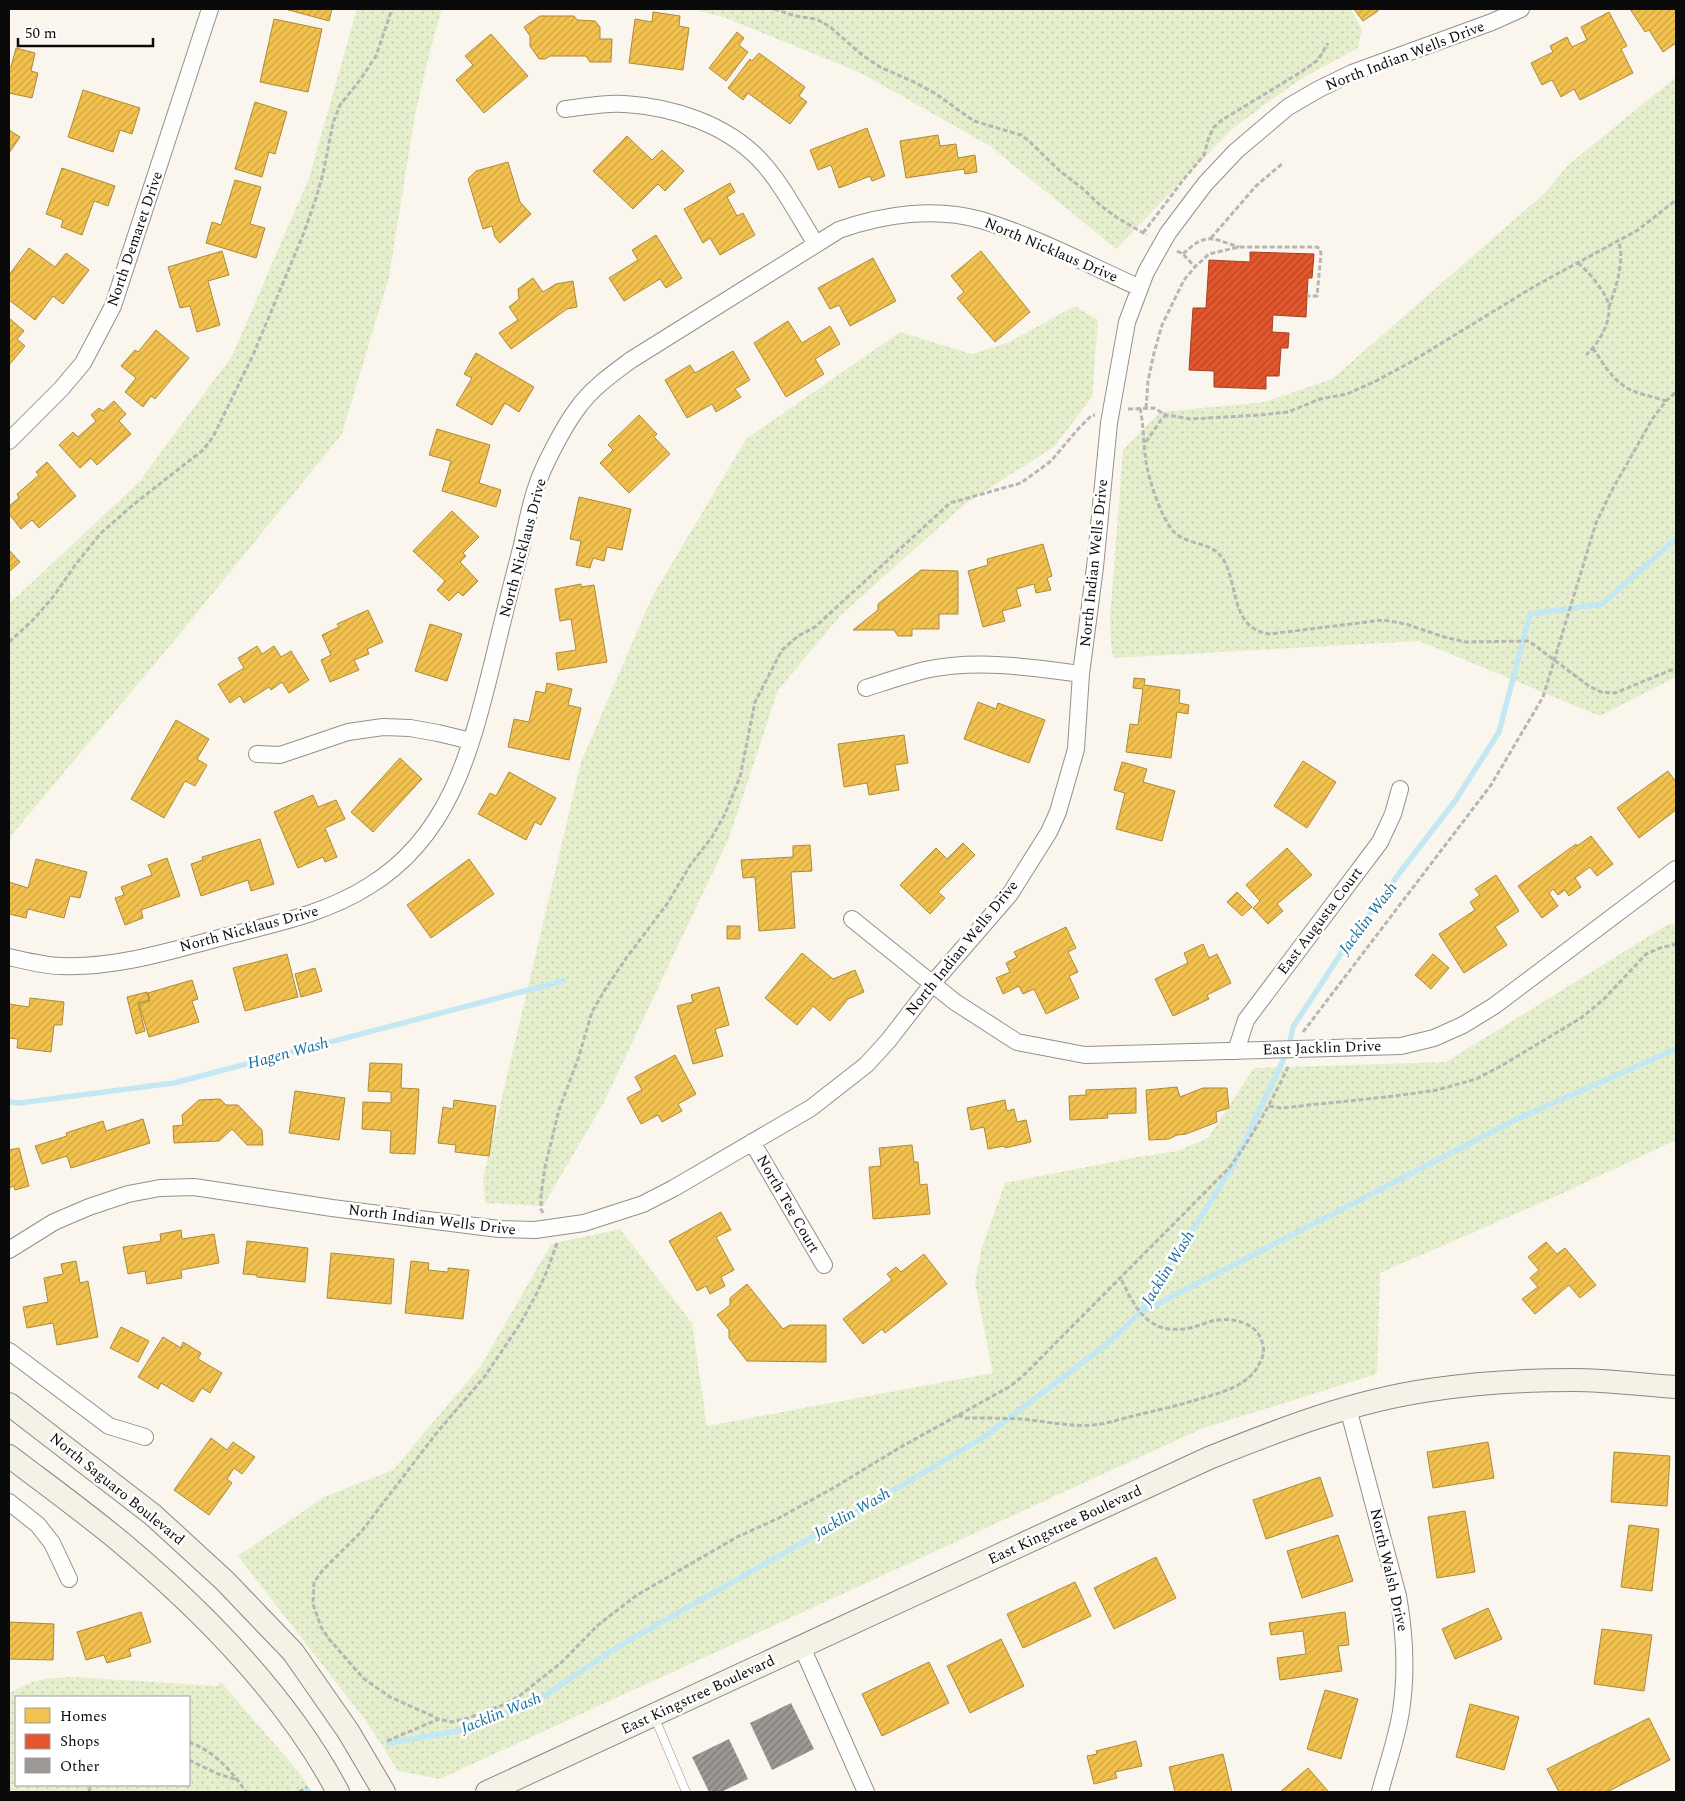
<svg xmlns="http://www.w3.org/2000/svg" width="1685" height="1801" font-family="Spectral,serif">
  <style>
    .green { fill: url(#green-dots); fill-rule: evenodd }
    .homes { fill: url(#homes-hatch); stroke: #ac8a3a }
    .shops { fill: url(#shops-hatch); stroke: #a34023 }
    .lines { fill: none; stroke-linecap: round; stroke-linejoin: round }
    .stream { stroke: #c3e8f4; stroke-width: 5.5 }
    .building { fill: url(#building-hatch) }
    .lane-casing { stroke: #92908c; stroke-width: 9 }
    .street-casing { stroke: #92908c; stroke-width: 18 }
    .secondary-casing { stroke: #898783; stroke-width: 24 }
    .path { stroke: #b7b6b5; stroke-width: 3; stroke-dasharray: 5 2.5; stroke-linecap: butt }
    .lane { stroke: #fefefc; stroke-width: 8 }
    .street { stroke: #fefefc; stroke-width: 16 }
    .secondary { stroke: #f4f1e7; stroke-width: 22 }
    .labels { text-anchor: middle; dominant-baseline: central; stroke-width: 5; stroke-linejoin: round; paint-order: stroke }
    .street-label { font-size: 15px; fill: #0a0a0a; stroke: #fff }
    .water-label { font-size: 16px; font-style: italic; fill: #136e9d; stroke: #fff }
  </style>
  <defs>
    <pattern id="green-dots" width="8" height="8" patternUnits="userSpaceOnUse" patternTransform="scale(1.25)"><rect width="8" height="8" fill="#e5efcd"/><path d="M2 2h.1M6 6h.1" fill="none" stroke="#c3ccaf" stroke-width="1.8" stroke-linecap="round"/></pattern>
    <pattern id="homes-hatch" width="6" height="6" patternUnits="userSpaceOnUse" patternTransform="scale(1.25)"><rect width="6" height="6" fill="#f2c14e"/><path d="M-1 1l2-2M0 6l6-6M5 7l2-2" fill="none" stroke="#cea443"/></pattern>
    <pattern id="shops-hatch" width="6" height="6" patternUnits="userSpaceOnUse" patternTransform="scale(1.25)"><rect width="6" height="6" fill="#e4572e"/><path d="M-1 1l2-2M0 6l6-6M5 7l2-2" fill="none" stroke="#b74625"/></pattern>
    <pattern id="building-hatch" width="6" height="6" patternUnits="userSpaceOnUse" patternTransform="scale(1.25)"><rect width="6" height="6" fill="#9c9894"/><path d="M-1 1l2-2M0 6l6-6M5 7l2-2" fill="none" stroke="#7d7a77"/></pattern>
  </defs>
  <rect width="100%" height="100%" fill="#faf6ed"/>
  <path class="green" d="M357,9H442L431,47L415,115L389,277L342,434L179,635L9,838V604L139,482L232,356L309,178Z
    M691,9H1350L1362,29L1358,48L1306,76L1264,105L1230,131L1116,249L990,146L859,72L723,17Z
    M1676,77V677L1600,716L1419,641L1113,658L1111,643L1110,618L1123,450L1160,412L1265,402L1332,379L1545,193L1568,165Z
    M1075,306L1098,320L1092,397L1055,446L965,504L841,615L778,690L729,838L604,1102L543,1206L485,1203L483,1178L581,762L652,597L746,439L900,332L972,354L1009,342Z
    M1676,923V1140L1561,1194L1380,1273L1377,1374L1201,1429L440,1779L398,1771L366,1721L238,1556L324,1497L393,1470L482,1364L551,1244L620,1229L692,1323L707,1426L993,1373L975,1283L981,1250L1005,1183L1143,1156L1177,1151L1208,1138L1254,1068L1446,1062L1667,925Z
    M73,1677L217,1686L221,1682L298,1771L312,1792H9V1694C31,1679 47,1678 73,1677ZM189,1697V1785H16V1697Z"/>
  <path class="homes" d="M285,9H332L329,21Z
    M1354,9H1377L1378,11L1363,21Z
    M1630,9H1676V43L1663,52L1649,30L1645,32Z
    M653,12L680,16L679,26L689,28L683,70L629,63L635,19L652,22Z
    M1609,12L1627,46L1621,49L1633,73L1580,100L1574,89L1561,97L1552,80L1542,85L1531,63L1553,52L1550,46L1567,37L1572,47L1587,40L1581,27Z
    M540,16H574L577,20L595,21L600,27V39H612L611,62H590L586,56H550L545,59H539L530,46V36L524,27Z
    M274,19L322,29L308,92L260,82Z
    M737,32L744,38L739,45L748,52L726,81L709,68Z
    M491,34L528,76L484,113L456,80L473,65L465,56Z
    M16,48L35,53L31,71L38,73L32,98L9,93V66L11,67Z
    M759,53L805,87L799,96L807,102L790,124L748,93L743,100L728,88L750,59L752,61Z
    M83,90L140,108L132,134L120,130L113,152L68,137Z
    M255,102L287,112L275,154L269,152L262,177L235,169Z
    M867,128L885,176L872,181L870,176L839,188L831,165L818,170L810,150Z
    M9,130L20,137L9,153Z
    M938,135L940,146L956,144L958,158L975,155L977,172L965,174L964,169L906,178L900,141Z
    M627,136L652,160L662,150L684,171L665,191L658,184L633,209L593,171Z
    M508,162L520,202L531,214L500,243L495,237L492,226L483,229L468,179L476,171Z
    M62,168L115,186L108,206L94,201L82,235L61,227L63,220L46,214Z
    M235,180L261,187L250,224L265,228L256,258L206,243L212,222L221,225Z
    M730,183L735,192L727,197L737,216L743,213L755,235L720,255L710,238L703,243L684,209Z
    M656,235L682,278L666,288L660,279L624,301L609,278L638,260L632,250Z
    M29,248L55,267L66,253L89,270L63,304L53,296L35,320L9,300V275Z
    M222,251L229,275L208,281L220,325L197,332L190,306L180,308L168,267Z
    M981,251L1030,312L995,342L957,298L964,292L951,276Z
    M873,258L896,301L850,326L839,305L830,309L818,288Z
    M533,278L543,292L556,284L573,281L577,307L567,309L511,349L499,333L518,320L509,307L519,299L518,289Z
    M9,318L24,331L17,339L25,346L9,365Z
    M788,321L802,343L830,326L840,344L815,359L824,374L786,397L754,343Z
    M156,330L189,358L155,399L151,396L143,407L125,392L136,378L121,366L135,350L138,352Z
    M733,351L750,380L735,389L741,397L716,412L712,404L687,418L665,380L690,365L695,373Z
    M476,353L534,387L519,412L505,403L492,425L456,405L472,378L464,374Z
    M114,401L126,414L119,421L131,434L97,465L91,458L80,468L59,445L73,432L78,437L96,421L91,415L99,408L103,411Z
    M639,415L657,434L654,437L670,454L629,493L600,463L613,450L608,445Z
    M437,429L490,445L479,483L501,490L496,507L442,491L451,461L429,455Z
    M47,462L76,496L39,528L32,520L21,529L9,514V506L19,498L17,494L39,475L36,472Z
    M579,497L631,509L622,550L607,547L604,561L593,558L590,568L576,565L581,541L570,539Z
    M452,511L479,537L463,553L466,556L460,562L478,581L463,596L458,592L449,601L437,590L445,581L413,551Z
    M1043,544L1052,576L1047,578L1051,590L1036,593L1034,584L1016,589L1021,606L1002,611L1005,621L983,627L968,571L988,565L987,559Z
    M9,550L20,562L9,572Z
    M921,570L958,571V614H939V629H912V636H898L894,630H853L878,610V604Z
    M581,584V587L594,585L607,662L558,670L556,653L576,650L571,619L560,621L555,589Z
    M368,610L383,642L367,649L369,654L354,660L359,670L330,682L321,660L331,655L322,635L339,627L337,624Z
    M430,624L462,634L447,681L415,671Z
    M257,646L262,654L274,646L281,657L291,651L309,680L289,693L282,682L271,690L269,687L244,703L240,696L230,703L218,684L244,668L238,658Z
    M1134,678L1145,679L1144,685L1180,690L1179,703L1189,705L1188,714L1177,712L1171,758L1126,752L1130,724L1138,725L1143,689L1133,688Z
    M547,683L572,689L568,705L581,708L569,760L508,747L514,719L529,722L536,691L545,693Z
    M978,702L996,709L998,703L1045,720L1029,763L964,739Z
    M176,720L209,739L197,759L207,765L195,786L185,781L164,818L131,799Z
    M904,735L908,763L895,765L899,790L869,795L867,783L844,787L838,744Z
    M400,758L422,779L373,832L351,812Z
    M1303,761L1336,782L1307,828L1274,806Z
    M1122,762L1147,769L1143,782L1175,791L1162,841L1116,829L1125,793L1114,790Z
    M1668,771L1676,782V810L1639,838L1617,808Z
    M509,772L556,798L541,825L535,822L526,840L478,814L490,793L496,796Z
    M313,795L318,807L336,800L345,819L325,828L337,857L325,862L323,857L298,868L274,812Z
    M1591,836L1613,864L1597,876L1590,867L1575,878L1581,887L1569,896L1565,890L1558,895L1553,889L1549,893L1558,906L1542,918L1518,886L1576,844L1577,846Z
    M260,839L274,884L251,891L248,880L201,896L191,864L203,860L202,857Z
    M963,843L975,855L938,892L945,898L930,914L900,885L936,848L947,859Z
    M810,845L812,871L791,872L795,928L759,931L755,877L743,878L741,860L793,857V846Z
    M1287,848L1312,875L1277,904L1283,911L1268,924L1253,908L1260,901L1246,885Z
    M167,858L180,896L141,910L143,918L125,925L115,898L124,895L121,887L152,875L148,865Z
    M36,859L87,872L80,898L70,896L64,918L28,909L26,918L9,914V882L28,888Z
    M469,859L494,894L431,938L407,905Z
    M1496,875L1519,911L1495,927L1507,945L1464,973L1439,934L1475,910L1470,902L1480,895L1475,889Z
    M1237,892L1252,907L1242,916L1227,902Z
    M727,926H740V939H727Z
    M1066,927L1076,948L1068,952L1078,972L1069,976L1079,998L1046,1014L1034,989L1023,994L1019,986L1003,994L996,978L1010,972L1006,963L1017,957L1014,952Z
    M1203,944L1209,958L1217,954L1231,983L1207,995L1209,999L1173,1016L1155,979L1188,963L1184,953Z
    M802,953L833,979L855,970L864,992L848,999L830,1021L813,1006L797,1025L765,998Z
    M287,954L298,997L245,1011L233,968Z
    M1433,954L1449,968L1431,989L1415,975Z
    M315,968L322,991L301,997L295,974Z
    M192,980L198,999L192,1001L199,1022L149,1037L139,1004L150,1001L148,993Z
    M719,987L729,1025L715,1029L723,1056L693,1064L677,1006L693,1002L691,995Z
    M147,992L149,1000L138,1003L145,1031L136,1034L127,997Z
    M30,998L64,1002L62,1025H54L51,1052L17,1048L18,1039L9,1038V1004L29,1007Z
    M675,1055L696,1094L678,1104L682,1111L662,1122L658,1115L641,1124L627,1098L642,1090L635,1077Z
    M370,1063L402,1064L401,1088L419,1089L415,1154L390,1153L391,1131L362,1129L363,1102L391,1103V1092L368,1091Z
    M1177,1087L1180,1097L1203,1088H1227L1229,1108L1216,1112L1217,1122L1186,1134L1177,1135L1169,1139L1149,1140L1146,1090Z
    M1136,1088V1113L1107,1114L1108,1118L1070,1120L1069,1096L1086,1095V1090Z
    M295,1091L345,1098L339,1140L289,1133Z
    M220,1099L226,1105H238L262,1130L263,1145H247L232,1129L219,1141L174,1143L173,1126L183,1125L182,1115L199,1100Z
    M454,1100L496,1106L489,1156L455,1152L456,1145L438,1143L443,1107L453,1109Z
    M1005,1100L1007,1111L1014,1109L1017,1122L1026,1120L1031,1142L1005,1148L1004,1146L988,1149L984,1127L971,1130L967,1108Z
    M143,1119L150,1143L71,1168L67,1156L42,1164L35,1146L67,1136L66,1133L103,1121L106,1131Z
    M912,1145L914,1162H918L920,1185L927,1184L930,1214L873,1219L869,1167L881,1166L879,1148Z
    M19,1148L29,1186L15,1190L14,1186L9,1188V1150Z
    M721,1212L731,1230L716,1237L734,1270L721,1277L725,1286L710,1294L706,1286L697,1291L669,1241Z
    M181,1230L182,1239L214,1234L219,1263L181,1270L182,1278L147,1284L145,1271L128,1274L123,1247L161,1241L160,1234Z
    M247,1241L308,1248L305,1282L257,1277V1275L243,1274Z
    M1546,1242L1557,1254L1565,1248L1596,1285L1580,1298L1569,1285L1535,1314L1522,1299L1538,1287L1530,1278L1539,1270L1528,1257Z
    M331,1253L394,1259L391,1304L327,1298Z
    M924,1254L947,1284L885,1333L882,1329L863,1344L843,1319L892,1280L887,1274L896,1267L901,1272Z
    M76,1261L80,1283L88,1281L98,1337L57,1345L53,1323L27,1328L23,1307L48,1302L44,1278L63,1274L61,1264Z
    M411,1261L429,1263L428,1270L448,1272V1268L469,1270L463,1319L405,1313Z
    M747,1284L783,1329L790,1325H826V1362L747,1361L729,1338V1330L717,1315L730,1305V1298Z
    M121,1327L149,1341L138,1362L110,1348Z
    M163,1337L181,1348L183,1342L201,1353L198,1359L222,1373L210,1393L202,1388L193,1402L161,1383L158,1389L138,1377Z
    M211,1438L227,1450L233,1442L255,1457L242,1474L234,1468L227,1479L232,1483L209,1515L174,1490Z
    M1488,1442L1494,1478L1433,1488L1427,1452Z
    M1614,1452L1670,1456L1667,1506L1611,1502Z
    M1320,1477L1333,1516L1266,1539L1253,1500Z
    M1465,1511L1475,1572L1437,1578L1428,1517Z
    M1629,1525L1659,1529L1652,1591L1621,1587Z
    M1338,1535L1353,1581L1302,1598L1287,1551Z
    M1156,1557L1176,1598L1114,1629L1094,1588Z
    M1075,1582L1091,1616L1023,1648L1007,1614Z
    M1488,1608L1502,1639L1455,1659L1442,1629Z
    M141,1612L151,1642L129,1649L131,1656L107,1663L104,1655L86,1660L77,1632Z
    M1345,1612L1349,1645L1338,1646L1342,1671L1280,1680L1277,1658L1306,1654L1303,1631L1271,1635L1269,1623Z
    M9,1622L54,1624L53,1660L9,1659Z
    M1602,1629L1652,1635L1644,1691L1594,1684Z
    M1001,1639L1024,1686L970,1713L947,1666Z
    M929,1662L949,1703L882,1736L862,1694Z
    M1325,1690L1358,1699L1341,1759L1307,1749Z
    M1470,1704L1519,1717L1504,1770L1456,1757Z
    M1649,1718L1670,1760L1607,1792H1559L1547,1769Z
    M1136,1741L1142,1766L1115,1772L1117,1778L1094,1784L1087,1756L1097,1754L1096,1751Z
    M1223,1754L1232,1792H1175L1169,1767Z
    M1308,1768L1329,1792H1280Z"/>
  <path class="shops" d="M1250,252L1314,254L1312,278H1308L1306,317L1273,315L1272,332L1289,333L1288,348H1281L1279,376H1266V389L1214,387V371L1189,370L1193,308H1206L1209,260L1250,262Z"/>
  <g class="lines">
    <path class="stream" d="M9,1102L19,1103L174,1083L563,981
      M1142,1312L1521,1117L1676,1049
      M389,1743L469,1729L538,1700L619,1646L855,1513L984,1437L1107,1344L1140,1313L1233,1166L1288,1050L1293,1027L1340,955L1401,871L1455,801L1499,732L1530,614L1602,604L1676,539
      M306,1792L308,1791"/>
  </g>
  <path class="building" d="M791,1703L814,1749L772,1770L750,1723Z
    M729,1739L748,1779L721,1792H709L692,1757Z"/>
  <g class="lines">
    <defs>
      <path id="lane" d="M654,1716L686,1792"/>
      <path id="street" d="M565,109C585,107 605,102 625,104C673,107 725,124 759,159C782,183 798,216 816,244
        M9,441L61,389L83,363L113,306L210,9
        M866,688C885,682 905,675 925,670C976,659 1030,667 1081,674
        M257,754L280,755L348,732L383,727L410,728L438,733L471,741
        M852,919L955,1002L1017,1042L1085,1055L1401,1046L1434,1038L1463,1025L1494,1006L1676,869
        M9,957C26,961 44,966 62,966C121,968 179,948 235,934C282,922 328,912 369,886C449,837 470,753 491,669C501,628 511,586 522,545C526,526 530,506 536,488C542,468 564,426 577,409C591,389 612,374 631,360L839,230C884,214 935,207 981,220C1034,236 1089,265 1140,288
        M1236,1051L1246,1020L1380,842L1393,814L1400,789
        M752,1142L824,1265
        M9,1250L54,1222L89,1207L128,1194L160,1188L194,1187L332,1208L499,1229L535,1230L584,1223L643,1204L674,1188L811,1108L866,1065L888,1041L933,983L1010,894L1049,832L1058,812L1076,749L1081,674L1095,567L1109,423L1127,322L1146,272L1168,233L1205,184L1236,151L1288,107L1319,89L1352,73L1492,22L1521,9
        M9,1351L109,1426L145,1437
        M1348,1408L1398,1596C1405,1635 1407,1672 1401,1711C1397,1738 1387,1765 1380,1792
        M9,1502L38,1525L52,1543L69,1579
        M802,1647L866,1792"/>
      <path id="secondary" d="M9,1404L153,1515L225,1581L293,1652L348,1731L384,1792
        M9,1456C47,1485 86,1513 123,1544C204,1612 288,1698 338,1792
        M487,1792L1209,1458C1281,1429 1353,1401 1430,1390C1477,1383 1526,1380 1574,1380C1608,1380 1642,1385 1676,1387"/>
    </defs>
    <use href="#lane" class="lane-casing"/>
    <use href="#street" class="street-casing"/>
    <use href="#secondary" class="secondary-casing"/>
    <path class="path" d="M774,9L795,16L816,19L829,26L861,54L880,67L916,83L936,94L974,121L1021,135L1029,141L1060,171L1082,188L1101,206L1119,219L1147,235
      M1143,233L1184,179L1204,155L1209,137L1214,127L1222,120L1301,72L1318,60L1328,43
      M1211,238L1256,186L1283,163
      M1177,251L1183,254L1195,267
      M1183,254C1206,232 1211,238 1239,247
      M1578,263C1588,271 1608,294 1609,307C1610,325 1598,344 1586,355
      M1609,307C1615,291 1626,257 1618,241
      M1593,348C1604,365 1614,383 1633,391C1643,395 1655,397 1666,401
      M1140,408C1144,426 1143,443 1146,461C1148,478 1162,520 1174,532C1188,546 1212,541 1223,559C1239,585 1230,629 1270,634L1383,620L1406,624L1444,637L1466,642L1529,641L1589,686L1601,692L1615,693L1676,668
      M1146,408L1148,381L1154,353L1162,325L1184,280L1195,267L1209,254L1239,247H1317L1320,249L1321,254L1317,296H1307
      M1128,409L1154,408L1166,415L1191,419L1260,415L1288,412L1320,399L1347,394L1376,381L1409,363L1535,286L1638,230L1676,200
      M1146,442L1161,420L1166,415
      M9,642L33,620L53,597L76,564L100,534L134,504L203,450L213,437L253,355L303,235L315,201L323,174L333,123L340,105L360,80L376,56L392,9
      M1303,1032L1491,785L1543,697L1596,523L1612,490L1653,418L1666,401L1676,392
      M1269,1106L1281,1108L1386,1097L1437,1090L1476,1079L1501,1066L1581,1018L1604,999L1646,954L1660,948L1676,944
      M543,1213L541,1209V1195L545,1167L559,1110L578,1059L592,1012L606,988L627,957L667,904L691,864L712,837L725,814L740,777L755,702L782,650L798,636L815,627L950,503L1021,483L1051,461L1078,429L1091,416L1095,415
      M557,1243L547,1271L536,1295L520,1324L485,1376L435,1435L361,1532L323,1570L314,1582L313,1604L321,1627L329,1639L363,1678L390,1697L439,1719L452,1722L468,1718L503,1705L518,1697L562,1662L598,1625L637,1595L737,1537L779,1518L835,1487L899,1448L1009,1387L1023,1376L1229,1168C1253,1136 1272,1101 1289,1065
      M958,1415L965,1418C983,1418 1003,1418 1021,1419C1045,1421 1069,1427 1093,1425C1106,1424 1120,1419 1133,1416C1153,1411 1173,1407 1192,1401C1215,1394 1248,1388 1259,1364C1264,1356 1265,1348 1261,1339C1254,1321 1229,1317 1212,1321C1202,1324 1193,1328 1183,1329C1173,1330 1162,1329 1154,1324C1137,1314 1129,1295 1121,1279
      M387,1741L439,1719
      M189,1742C215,1752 231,1770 246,1792
      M189,1760L218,1774L238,1780
      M89,1792L91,1785
      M299,1792L307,1787"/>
    <use href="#lane" class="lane"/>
    <use href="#street" class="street"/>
    <use href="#secondary" class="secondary"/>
  </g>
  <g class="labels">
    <g class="street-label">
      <text transform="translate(1405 56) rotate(-21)">North Indian Wells Drive</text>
      <text transform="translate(135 239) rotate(-71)">North Demaret Drive</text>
      <text transform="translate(1051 250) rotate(23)">North Nicklaus Drive</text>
      <text transform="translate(523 548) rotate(-75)">North Nicklaus Drive</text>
      <text transform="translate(1094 563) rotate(-84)">North Indian Wells Drive</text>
      <text transform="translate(1320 921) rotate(-53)">East Augusta Court</text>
      <text transform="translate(249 929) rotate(-15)">North Nicklaus Drive</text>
      <text transform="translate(962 948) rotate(-51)">North Indian Wells Drive</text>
      <text transform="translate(1322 1048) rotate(-2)">East Jacklin Drive</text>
      <text transform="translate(788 1204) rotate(60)">North Tee Court</text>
      <text transform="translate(432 1220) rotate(7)">North Indian Wells Drive</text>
      <text transform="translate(117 1489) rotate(39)">North Saguaro Boulevard</text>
      <text transform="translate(1065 1525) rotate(-25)">East Kingstree Boulevard</text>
      <text transform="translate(1389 1570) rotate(77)">North Walsh Drive</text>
      <text transform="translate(698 1695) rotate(-25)">East Kingstree Boulevard</text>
    </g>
    <g class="water-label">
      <text transform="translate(1368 918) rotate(-53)">Jacklin Wash</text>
      <text transform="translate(288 1053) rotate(-15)">Hagen Wash</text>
      <text transform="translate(1168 1268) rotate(-58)">Jacklin Wash</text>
      <text transform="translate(852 1513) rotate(-30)">Jacklin Wash</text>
      <text transform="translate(501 1713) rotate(-22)">Jacklin Wash</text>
    </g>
  </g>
  <rect width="1685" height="1801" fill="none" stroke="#0a0a0a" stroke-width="20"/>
  <rect x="15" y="1696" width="175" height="90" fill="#ffffff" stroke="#9d9d9d"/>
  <rect x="25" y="1708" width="25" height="15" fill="#f2c14e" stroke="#9d9d9d"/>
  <text x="60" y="1721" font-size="15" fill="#0a0a0a">Homes</text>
  <rect x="25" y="1734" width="25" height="15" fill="#e4572e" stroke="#9d9d9d"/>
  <text x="60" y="1746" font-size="15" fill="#0a0a0a">Shops</text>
  <rect x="25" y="1758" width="25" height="15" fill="#9c9894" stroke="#9d9d9d"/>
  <text x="60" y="1771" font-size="15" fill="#0a0a0a">Other</text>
  <path d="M18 38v8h135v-8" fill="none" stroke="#0a0a0a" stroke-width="2.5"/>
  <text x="25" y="38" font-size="15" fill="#0a0a0a" stroke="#ffffff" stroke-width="4" paint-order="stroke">50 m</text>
</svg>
